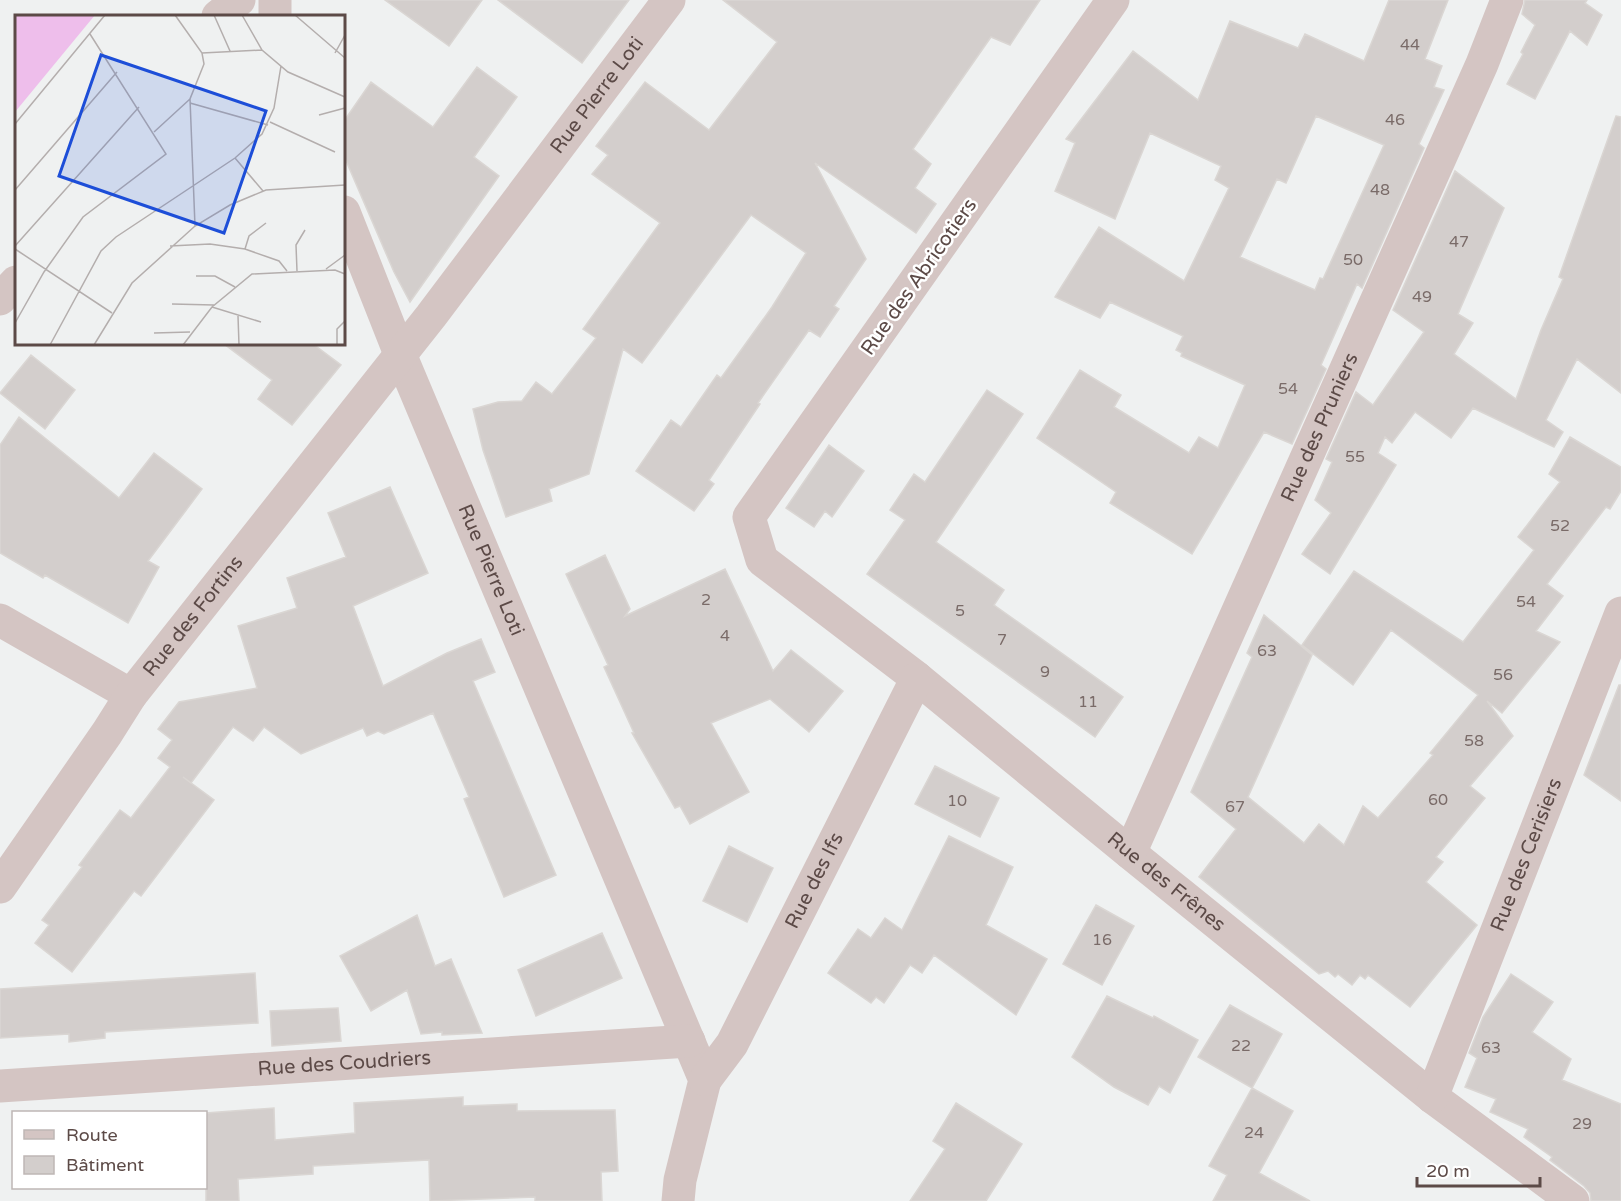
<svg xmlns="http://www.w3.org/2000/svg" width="1621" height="1201" font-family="'Varela Round',sans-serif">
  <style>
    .building { fill: #d3cecc; stroke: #dad6d3; stroke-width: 1.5; fill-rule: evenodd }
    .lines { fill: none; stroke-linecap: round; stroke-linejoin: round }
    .minor { stroke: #d4c5c3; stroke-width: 33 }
    .labels { text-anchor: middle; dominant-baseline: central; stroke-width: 5; stroke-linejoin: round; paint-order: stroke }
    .number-label { font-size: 16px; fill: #7a6b68 }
    .street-label { font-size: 20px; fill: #5c4a47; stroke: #fff }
    .inset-road { fill: none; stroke: #b4aead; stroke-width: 1.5 }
    .view { fill: #1d4ed8; fill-opacity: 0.15; stroke: #1d4ed8; stroke-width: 3 }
    .inset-edge { fill: none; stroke: #5c4a47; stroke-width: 3 }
  </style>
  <rect width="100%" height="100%" fill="#eff1f1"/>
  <path class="building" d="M385,0H482L449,46Z
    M498,0H629L582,63Z
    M723,0H1040L1010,45L991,37L913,149L931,164L915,188L936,204L916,233L815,163L866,259L834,306L839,309L820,337L809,330L758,403L760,404L709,480L714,484L694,511L636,471L671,420L681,427L717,375L721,378L772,307L806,253L751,215L642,363L623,349L589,474L549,489L552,501L506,517L483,450L473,409L498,402L522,401L536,382L552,394L596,338L583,329L660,223L592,174L608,155L596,146L645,82L709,130L777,42Z
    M1389,0H1448L1425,59L1442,66L1434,87L1444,90L1419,144L1424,148L1362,288L1357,284L1321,365L1326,369L1292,444L1264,432L1192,554L1110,503L1116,492L1037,438L1080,370L1121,395L1114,407L1189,453L1199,437L1218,448L1245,385L1181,356L1182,353L1176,350L1183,336L1110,302L1100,318L1055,297L1099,227L1184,281L1229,188L1215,180L1221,166L1150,133L1115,219L1055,191L1075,143L1066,139L1133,51L1198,100L1230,21L1298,48L1305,34L1364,61ZM1316,116L1384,145L1323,279L1320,278L1315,290L1240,257L1277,179L1286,183Z
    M1525,0H1587L1585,3L1602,15L1587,45L1570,31L1535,99L1507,84L1523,54L1521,52L1535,25L1522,14Z
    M477,67L517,97L474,157L499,176L410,302L394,272L344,156V121L371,82L433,127Z
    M1616,116L1621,117V393L1577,359L1546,420L1563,432L1554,447L1473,408L1451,438L1415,412L1392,443L1385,437L1378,453L1396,465L1330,574L1302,554L1331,513L1315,500L1332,462L1326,459L1356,392L1373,405L1424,332L1393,310L1455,171L1504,208L1458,314L1473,323L1454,354L1516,399L1541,330L1563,279L1559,277Z
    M224,344H313L341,365L292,425L258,399L272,380Z
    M31,355L75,390L45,429L0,393Z
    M987,390L1023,414L936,542L1004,590L994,605L1123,697L1095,737L867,574L905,520L890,510L914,474L925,482Z
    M19,417L119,498L154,453L202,489L148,561L159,567L128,623L45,575L43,578L0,553V445Z
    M1570,437L1621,467V491L1610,509L1606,507L1547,584L1563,596L1536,631L1560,642L1502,713L1487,701L1513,736L1470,786L1485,798L1436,857L1443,862L1426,882L1477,925L1410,1007L1368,975L1365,979L1360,975L1352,985L1338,974L1335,977L1328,971L1319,974L1199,877L1236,829L1191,792L1252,657L1247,653L1264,615L1312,655L1248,797L1304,843L1319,824L1344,845L1363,806L1378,818L1433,755L1430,753L1478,695L1391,630L1353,685L1302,645L1354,571L1463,642L1534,550L1518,537L1560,482L1549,474Z
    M829,445L864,471L832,517L825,511L814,527L786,508Z
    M390,487L428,573L353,606L383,686L447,653L481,639L495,672L473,681L556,875L504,897L464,799L469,797L433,713L384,734L378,731L367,736L363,728L301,754L264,727L253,741L233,727L191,783L183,777L214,800L141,896L134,891L72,972L35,943L49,925L42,920L82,867L79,865L120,810L131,818L170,767L158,758L172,740L158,729L179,702L257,688L238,626L297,608L287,578L346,557L328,513Z
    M605,555L630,609L625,616L725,569L773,671L791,650L843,691L809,732L770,699L711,723L749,792L690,824L680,806L675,808L632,733H634L604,667L608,665L566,574Z
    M1619,685H1621V801L1584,775Z
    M935,766L999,798L980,837L915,804Z
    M949,836L1013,867L986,925L1047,959L1016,1015L934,955L922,973L910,965L884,1003L876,997L871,1003L828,973L858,929L871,938L885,918L902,930Z
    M729,846L773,868L747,922L703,901Z
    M1096,905L1134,926L1102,985L1063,964Z
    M417,915L435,966L451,959L482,1033L442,1035V1032L421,1034L407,990L371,1011L340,956Z
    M602,933L622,978L536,1016L518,970Z
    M255,973L258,1023L105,1032V1038L69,1042V1034L0,1038V989Z
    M1511,974L1553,1002L1532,1032L1571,1059L1562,1080L1621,1104V1201H1591L1590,1193L1584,1186L1550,1160L1552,1157L1524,1137L1528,1129L1490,1112L1496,1099L1465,1087L1477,1058L1469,1053L1483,1017Z
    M1107,996L1153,1018L1154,1016L1198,1040L1170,1093L1159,1086L1148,1105L1114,1087L1072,1057Z
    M1230,1005L1282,1034L1252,1088L1198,1057Z
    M338,1008L341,1041L272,1046L270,1011Z
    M1252,1088L1293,1111L1259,1173L1310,1201H1213L1227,1175L1209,1166Z
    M463,1097V1106L517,1104V1111L615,1110L618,1171L601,1172L602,1201H535V1197L430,1201L429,1160L313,1166V1174L238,1179L239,1201H206V1113L274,1108L275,1140L355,1133L354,1103Z
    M956,1103L1022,1144L986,1201H910L945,1149L933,1141Z"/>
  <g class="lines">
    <g class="minor">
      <path id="s1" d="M1113,0L749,517L762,560L917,678L1130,853L1432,1097L1573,1201"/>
      <path d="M218,16L239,0"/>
      <path d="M275,16V0"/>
      <path id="s2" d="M344,212L400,354L705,1080L680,1180L678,1201"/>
      <path d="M0,299L16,282"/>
      <path d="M0,620L131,695"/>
      <path id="s3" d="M1130,853L1482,64L1507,0"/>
      <path id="s4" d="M0,887L107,733L131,695L431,316L669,0"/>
      <path id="s5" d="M705,1080L732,1044L917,678"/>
      <path id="s6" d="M0,1086L689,1041"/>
      <path id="s7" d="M1432,1097L1621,613"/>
    </g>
  </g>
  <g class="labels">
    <g class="number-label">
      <text x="1410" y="45">44</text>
      <text x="1395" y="120">46</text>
      <text x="1380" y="190">48</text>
      <text x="1459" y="242">47</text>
      <text x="1353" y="260">50</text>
      <text x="1422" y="297">49</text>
      <text x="1288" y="389">54</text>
      <text x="1355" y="457">55</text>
      <text x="1560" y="526">52</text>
      <text x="706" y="600">2</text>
      <text x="1526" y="602">54</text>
      <text x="960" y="611">5</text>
      <text x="725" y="636">4</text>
      <text x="1002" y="640">7</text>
      <text x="1267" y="651">63</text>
      <text x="1045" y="672">9</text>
      <text x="1503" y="675">56</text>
      <text x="1088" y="702">11</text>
      <text x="1474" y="741">58</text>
      <text x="1438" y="800">60</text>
      <text x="957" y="801">10</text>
      <text x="1235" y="807">67</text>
      <text x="1102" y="940">16</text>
      <text x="1241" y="1046">22</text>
      <text x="1491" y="1048">63</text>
      <text x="1582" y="1124">29</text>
      <text x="1254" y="1133">24</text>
    </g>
    <g class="street-label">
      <text stroke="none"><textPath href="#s4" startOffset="992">Rue Pierre Loti</textPath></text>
      <text transform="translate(919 277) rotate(-55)">Rue des Abricotiers</text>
      <text stroke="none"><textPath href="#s3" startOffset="466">Rue des Pruniers</textPath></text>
      <text stroke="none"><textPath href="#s2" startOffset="387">Rue Pierre Loti</textPath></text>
      <text stroke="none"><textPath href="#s4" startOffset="333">Rue des Fortins</textPath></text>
      <text stroke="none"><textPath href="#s7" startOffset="260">Rue des Cerisiers</textPath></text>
      <text stroke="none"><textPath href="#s5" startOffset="228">Rue des Ifs</textPath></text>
      <text stroke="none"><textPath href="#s1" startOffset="1194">Rue des Frênes</textPath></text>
      <text stroke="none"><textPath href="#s6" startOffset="345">Rue des Coudriers</textPath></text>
    </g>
  </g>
  <g transform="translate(15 15)">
    <rect width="330" height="330" fill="#eff1f1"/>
    <path d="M0,0H80L0,97Z" fill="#eebeeb"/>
    <path class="inset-road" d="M160,0L187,38L189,49L175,84L180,211M199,0L215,36M227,0L247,35L273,57L330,82M280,0L330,43M187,38L247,35M320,38L330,20M175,88L253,110M304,100L330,93M255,107L320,137M0,109L90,0M139,117L175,84M220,143L248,176M0,175L102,57M0,231L124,92M155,231L195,229L230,234L264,246L272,256M0,234L97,298M230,234L234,221L251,208M311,254L330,240M282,256L281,230L290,215M181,261H200L220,272M157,289L199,290M197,292L246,307M223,301L224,330M0,308L29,257L68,202L151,139L75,19M139,318L175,317M35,330L86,236L101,222L220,143L247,119L259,93L266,51M79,330L117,268L180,211L215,190L251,175L330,170M168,330L197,292L237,259L320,255L330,259M322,330V314L330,306"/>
    <path class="view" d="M86,40L251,96L209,218L44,161Z"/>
    <rect width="330" height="330" class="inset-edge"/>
  </g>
  <rect x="12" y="1111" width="195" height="78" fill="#ffffff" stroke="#beb7b5" stroke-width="1.5"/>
  <rect x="24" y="1130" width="30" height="9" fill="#d4c5c3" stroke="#beb7b5" stroke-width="1.5"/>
  <text x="66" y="1141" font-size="18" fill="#5c4a47">Route</text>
  <rect x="24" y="1156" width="30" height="18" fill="#d3cecc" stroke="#beb7b5" stroke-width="1.5"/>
  <text x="66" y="1171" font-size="18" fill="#5c4a47">Bâtiment</text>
  <path d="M1417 1177v9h123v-9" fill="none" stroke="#5c4a47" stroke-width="3"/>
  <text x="1426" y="1177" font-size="18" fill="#5c4a47" stroke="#ffffff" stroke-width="4.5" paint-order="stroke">20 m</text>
</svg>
